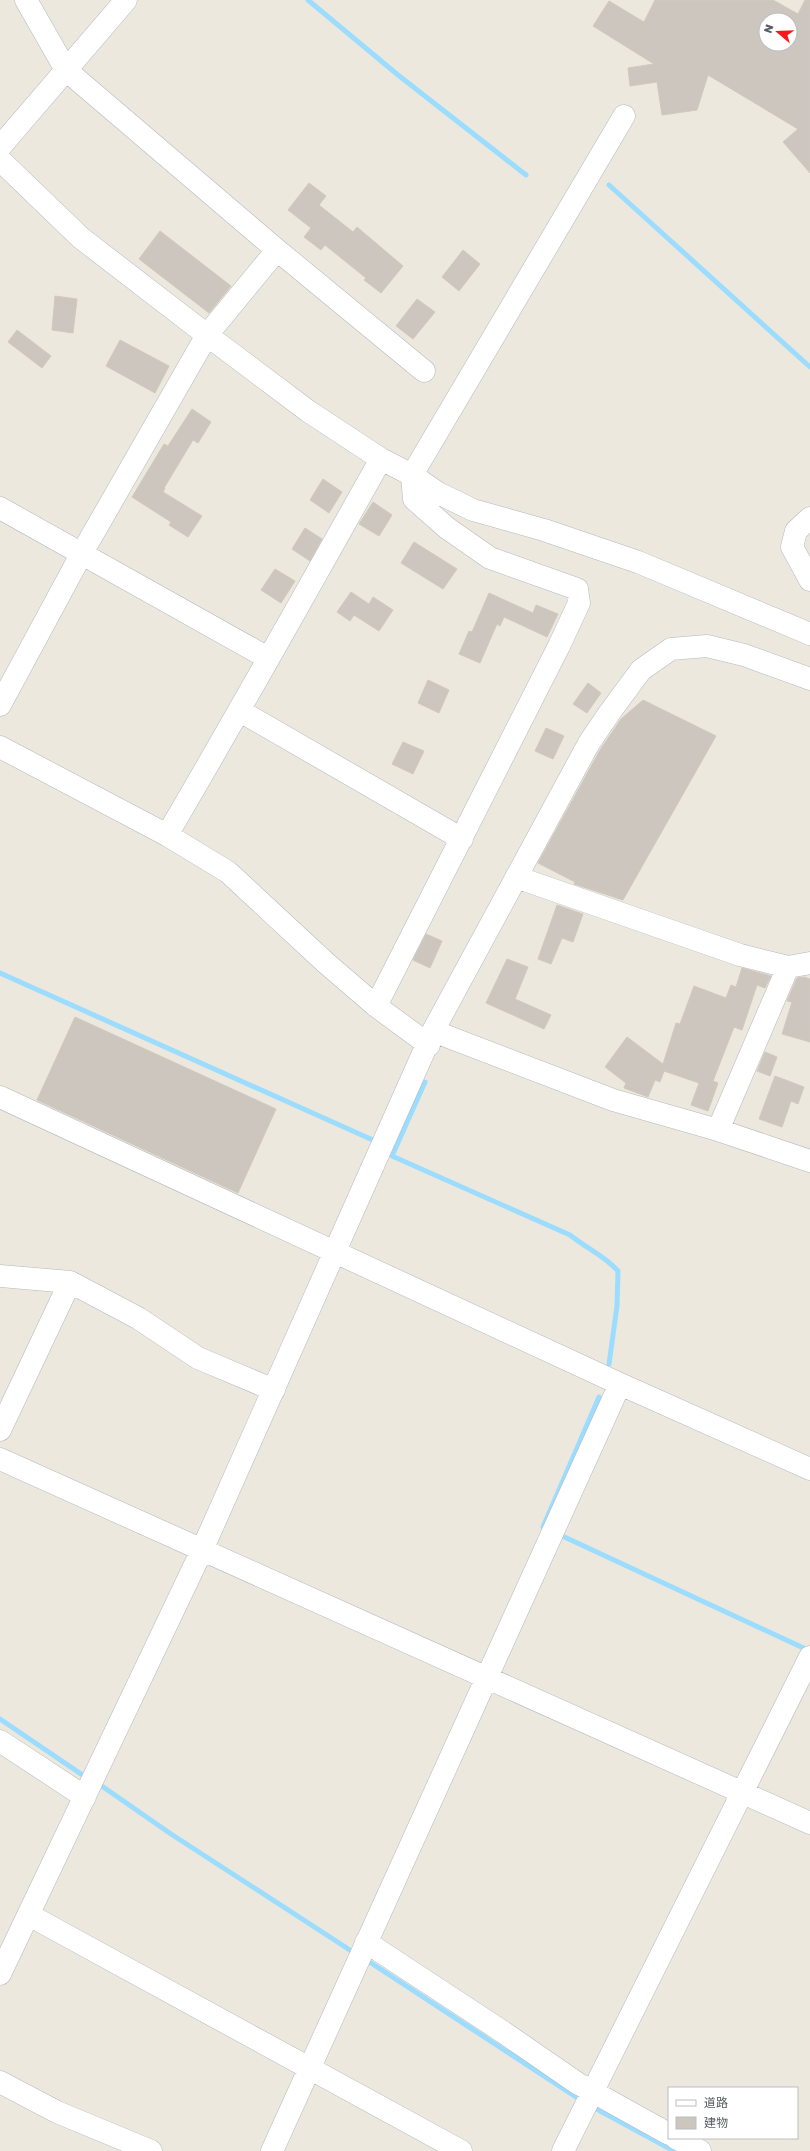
<svg xmlns="http://www.w3.org/2000/svg" width="810" height="2151" font-family="'Golos Text','Noto Sans JP',sans-serif">
  <style>
    .lines { fill: none; stroke-linecap: round; stroke-linejoin: round }
    .stream { stroke: #9bdcff; stroke-width: 5 }
    .building { fill: #ccc6bf; stroke: #d1c9bc; fill-rule: evenodd }
    .minor-casing { stroke: #b4b8bd; stroke-width: 23 }
    .minor { stroke: #fff; stroke-width: 22 }
  </style>
  <rect width="100%" height="100%" fill="#ece8de"/>
  <g class="lines">
    <path class="stream" d="M308,0L398,75L526,175
      M609,185L810,367
      M0,973L375,1141
      M425,1082L392,1156L570,1235C586,1248 605,1256 618,1271L617,1306L609,1364
      M549,1530L543,1527L599,1397
      M558,1534L810,1651
      M0,1719L87,1778
      M96,1782L171,1834L356,1954
      M365,1959L582,2101
      M591,2106L674,2151"/>
  </g>
  <path class="building" d="M655,0H773L798,14L805,0H810V173L783,142L798,129L708,75L697,110L662,115L657,82L630,86L628,68L654,64L593,26L609,1L644,22ZM766,20H790V44H766Z
    M309,183L326,196L319,205L353,232L357,227L403,266L381,293L364,280L366,278L325,245L321,250L304,237L311,228L288,210Z
    M160,231L231,286L209,313L139,259Z
    M463,250L480,264L459,291L442,277Z
    M55,296L77,299L73,333L52,330Z
    M417,299L435,312L413,339L396,326Z
    M17,330L51,356L42,368L8,342Z
    M120,340L169,366L155,393L106,366Z
    M192,409L211,422L198,443L193,440L164,488H165L163,492L202,516L188,537L169,525L171,522L132,497L164,444L168,446Z
    M323,479L342,492L329,513L310,500Z
    M373,502L392,515L379,536L359,524Z
    M305,528L322,539L310,561L292,549Z
    M414,542L457,569L443,589L401,563Z
    M275,569L295,581L281,603L261,590Z
    M351,592L369,604L373,597L393,610L379,631L354,615L350,621L337,612Z
    M489,593L533,613L536,605L558,614L547,637L504,617L500,626L497,624L480,663L459,654L469,631L472,632Z
    M428,680L449,690L439,713L418,703Z
    M588,683L601,693L587,713L573,704Z
    M643,700L716,736L623,900L574,884L575,882L538,863L600,750L621,719Z
    M546,728L564,736L553,759L535,751Z
    M403,742L424,751L413,774L392,764Z
    M557,905L583,914L573,942L562,938L551,964L538,959Z
    M426,934L442,941L430,968L413,960Z
    M507,959L528,967L515,999L551,1015L544,1029L486,1003Z
    M742,968L771,976L765,988L757,985L742,1030L734,1027L713,1081L718,1083L708,1111L691,1105L699,1083L664,1071L660,1082L655,1080L648,1097L624,1088L626,1083L605,1067L627,1037L663,1064L676,1023L680,1024L694,986L726,998L731,985L736,987Z
    M804,977L810,979V1042L782,1034L792,1002L787,1001L797,978Z
    M75,1017L276,1109L238,1193L37,1100Z
    M765,1052L777,1057L770,1076L757,1071Z
    M775,1076L804,1087L798,1104L791,1101L782,1127L759,1119Z"/>
  <g class="lines">
    <defs>
      <path id="minor" d="M26,0L66,70L277,250L424,371
        M0,147L126,0
        M0,160L81,238L207,335L308,411L381,459L412,475L438,493L473,510L544,530L638,562L810,634
        M0,508L268,658
        M810,518L796,531L792,547L810,580
        M0,705L82,553L207,335L277,250
        M240,711L462,839
        M0,747L167,835L228,872L326,963L376,1006L429,1045
        M167,835C240,711 310,585 381,459
        M516,877L740,955L788,967L810,963
        M376,1006L559,646L579,603L577,589L490,558L447,528L414,499L412,475L624,116
        M433,1031L613,1100L718,1130L810,1161
        M0,1097L620,1384L810,1469
        M718,1130L788,967
        M0,1276L70,1282L138,1318L198,1358L274,1390
        M0,1430L70,1282
        M0,1459L810,1823
        M0,1741L85,1797
        M29,1915L461,2151
        M366,1942L503,2032L577,2083L669,2134
        M0,1974L202,1550L433,1031L589,743L610,712L641,670L671,649L707,646L744,655L810,679
        M0,2082L57,2112L151,2151
        M676,2138L700,2151
        M272,2151L620,1384
        M563,2151L810,1657"/>
    </defs>
    <use href="#minor" class="minor-casing"/>
    <use href="#minor" class="minor"/>
  </g>
  <rect x="668" y="2087" width="130" height="52" fill="#ffffff" stroke="#bcbec0"/>
  <rect x="676" y="2100" width="20" height="6" fill="#ffffff" stroke="#bcbec0"/>
  <text x="704" y="2107" font-size="12" fill="#575c61">道路</text>
  <rect x="676" y="2117" width="20" height="12" fill="#ccc6bf" stroke="#bcbec0"/>
  <text x="704" y="2127" font-size="12" fill="#575c61">建物</text>
  <g transform="translate(778 32) rotate(289)"><circle r="19" fill="#ffffff" stroke="#bcbec0"/>
  <path d="M0-3L7 15L0 10L-7 15Z" fill="#f91719"/>
  <text y="-6" font-size="11" font-weight="bold" text-anchor="middle" fill="#575c61">N</text>
  </g>
</svg>
